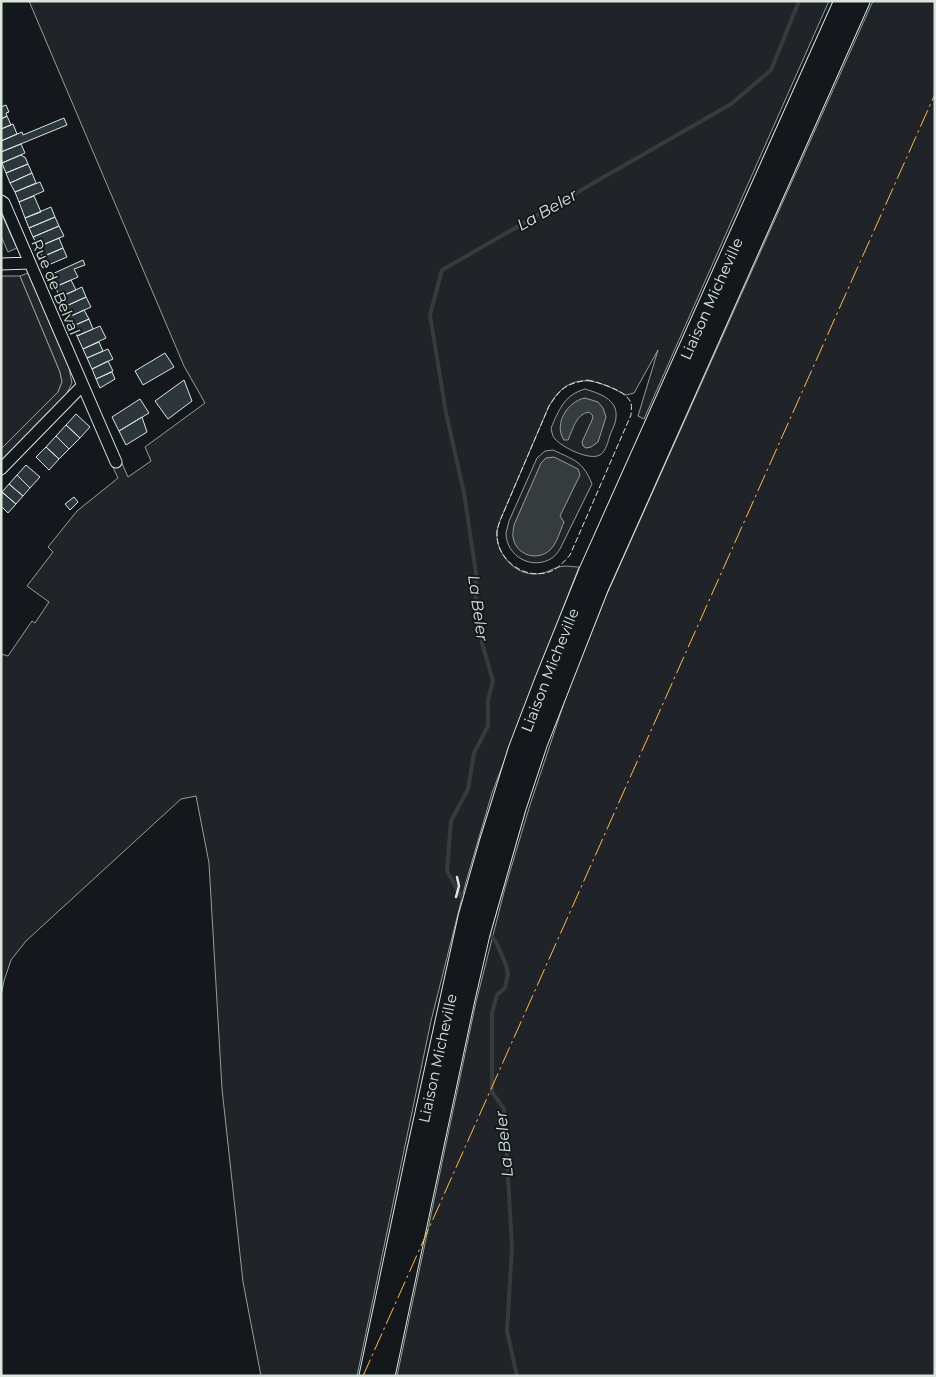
<svg xmlns="http://www.w3.org/2000/svg" width="936" height="1377" font-family="Montserrat,sans-serif">
  <style>
    .green { fill: #202428; stroke: #939e99 }
    .parking { fill: #24282b; stroke: #939e99 }
    .water { fill: #363b3e; stroke: #939e99 }
    .lines { fill: none; stroke-linecap: round; stroke-linejoin: round }
    .stream { stroke: #363b3e; stroke-width: 4 }
    .building { fill: #2c363c; stroke: #d8e6dc }
    .minor-casing { stroke: #d8e6dc; stroke-width: 13 }
    .trunk-casing { stroke: #d8e6dc; stroke-width: 21 }
    .minor { stroke: #14181c; stroke-width: 11 }
    .trunk { stroke: #14181c; stroke-width: 19 }
    .fence { stroke: #d8e6dc; stroke-width: 1; stroke-dasharray: 6 2.5; stroke-linecap: butt }
    .wall { stroke: #d8e6dc; stroke-width: 2.5 }
    .power { stroke: #ffb74d; stroke-width: 1; stroke-dasharray: 18 4 2.5 4; stroke-linecap: butt }
    .labels { text-anchor: middle; dominant-baseline: central; stroke-width: 4; stroke-linejoin: round; paint-order: stroke }
    .street-label { font-size: 15px; fill: #d8e6dc; stroke: #14181c }
    .water-label { font-size: 16px; font-style: italic; fill: #d8e6dc; stroke: #14181c }
  </style>
  <rect width="100%" height="100%" fill="#14181c"/>
  <path class="green" d="M29,1H829L644,419L638,416L658,350L634,393L626,395C604,384 580,371 559,392C555,396 552,401 549,406L502,516C500,520 498,526 497,531C495,551 512,573 533,574C547,574 548,570 559,567C565,565 573,567 579,567L492,793L466,882L431,1021L357,1376H261L243,1282L222,1089L209,863L196,796L181,799L26,941L11,960L4,981L1,996V654L8,656L32,621L35,623L49,602L27,586L53,552L48,547L77,511L118,478L112,465L120,459L128,477L151,461L145,447L205,403L184,366Z
    M873,1H935V1376H397L476,1002L505,888L530,805L567,694L606,596Z
    M1,276H20L60,372L62,382L58,392L1,449Z
    M585,389C598,393 618,399 616,417C616,423 612,430 610,435C608,442 606,451 600,455C589,461 562,447 555,439C552,436 552,432 551,428C559,410 564,395 585,389Z
    M553,450C574,460 583,461 592,484L560,549C558,552 555,556 552,558C532,571 506,556 506,533C507,529 508,525 509,521L537,458L545,451Z"/>
  <path class="parking" d="M1,213L17,248L8,252L1,236Z
    M28,273L69,368L72,383L65,397L1,462V449L58,392L62,382L60,372L20,276Z"/>
  <path class="water" d="M585,398L598,402L603,408L606,417L598,442L591,447L586,448L583,446L582,442L592,420L593,416L589,412C576,414 573,429 568,440H564C553,424 568,401 585,398Z
    M554,457L578,469L580,475L560,516L564,522C560,531 557,543 550,550C538,561 519,556 514,541C512,536 513,531 514,525L541,463L546,458Z"/>
  <g class="lines">
    <path class="stream" d="M465,901L458,891L447,871L451,821L468,789L474,753L488,726V700L493,681L482,643L480,618L475,594L476,573L464,493L446,413L430,315L442,270L731,104L771,70L799,1
      M487,931L496,942L506,965L508,974L505,988L497,995L492,1013V1092L504,1109L512,1247L507,1331L517,1376"/>
  </g>
  <path class="building" d="M6,105L9,112L6,113L7,116L1,119V107Z
    M7,116L11,125L1,129V119Z
    M64,118L67,125L1,152V141L22,132L23,135Z
    M13,124L17,134L1,141V129Z
    M21,144L25,153L2,163L1,152Z
    M21,155L24,157H25L28,164L6,173L2,163Z
    M28,164L32,173L10,183L6,173Z
    M32,173L36,183L15,192L10,183Z
    M40,182L44,191L19,202L15,192Z
    M34,196L41,212L25,218L19,202Z
    M51,207L55,217L29,228L25,218Z
    M55,217L59,226L33,237L29,228Z
    M59,226L64,236L38,247L33,237Z
    M59,238L63,248L42,257L38,247Z
    M63,248L67,257L46,266L42,257Z
    M83,260L85,265L74,269L78,277L55,287L50,275Z
    M71,280L76,290L60,297L55,287Z
    M82,287L86,297L64,307L60,297Z
    M86,297L91,307L69,317L64,307Z
    M84,310L89,319L73,326L69,317Z
    M89,319L93,329L77,336L73,326Z
    M100,326L106,338L83,349L77,336Z
    M99,342L103,351L87,358L83,349Z
    M108,349L113,359L92,369L87,358Z
    M165,353L174,367L143,385L135,371Z
    M108,361L113,371L96,379L92,369Z
    M112,372L115,379L100,388L96,379Z
    M184,380L192,401L168,419L155,401Z
    M140,399L149,413L119,431L112,417Z
    M76,414L90,427L80,438L66,425Z
    M142,417L147,432L126,445L119,431Z
    M66,425L80,438L69,449L56,436Z
    M56,436L69,449L59,459L46,447Z
    M46,447L59,459L49,470L36,457Z
    M26,465L40,477L30,488L17,475Z
    M17,475L30,488L23,496L9,484Z
    M9,484L23,496L16,504L2,492Z
    M2,492L16,504L8,513L1,506Z
    M74,497L78,502L70,510L65,504Z"/>
  <g class="lines">
    <defs>
      <path id="minor" d="M1,201L4,203L116,462
        M1,264L30,263
        M1,469L82,386"/>
      <g id="trunk">
        <path id="s1" d="M369,1376L416,1154L468,917L489,843L518,750L544,682L588,573L844,1"/>
        <path d="M385,1376L465,999L480,934L516,808L538,742L598,589L860,1"/>
      </g>
    </defs>
    <use href="#minor" class="minor-casing"/>
    <use href="#trunk" class="trunk-casing"/>
    <use href="#minor" class="minor"/>
    <use href="#trunk" class="trunk"/>
    <path class="fence" d="M588,380C600,383 626,390 631,403C632,406 631,412 631,415L570,555C563,563 556,571 545,573C520,578 495,557 497,531C498,526 500,520 502,516L549,406C562,387 566,384 588,380Z"/>
    <path class="wall" d="M456,897L459,886L457,877"/>
    <path class="power" d="M363,1376L935,94"/>
  </g>
  <g class="labels">
    <g class="street-label">
      <text transform="translate(56 287) rotate(67)">Rue de Belval</text>
      <text stroke="none"><textPath href="#s1" startOffset="1135">Liaison Micheville</textPath></text>
      <text stroke="none"><textPath href="#s1" startOffset="730">Liaison Micheville</textPath></text>
      <text stroke="none"><textPath href="#s1" startOffset="325">Liaison Micheville</textPath></text>
    </g>
    <g class="water-label">
      <text transform="translate(547 210) rotate(-30)">La Beler</text>
      <text transform="translate(478 608) rotate(82)">La Beler</text>
      <text transform="translate(504 1144) rotate(-96)">La Beler</text>
    </g>
  </g>
  <rect width="936" height="1377" fill="none" stroke="#d8e6dc" stroke-width="5"/>
</svg>
